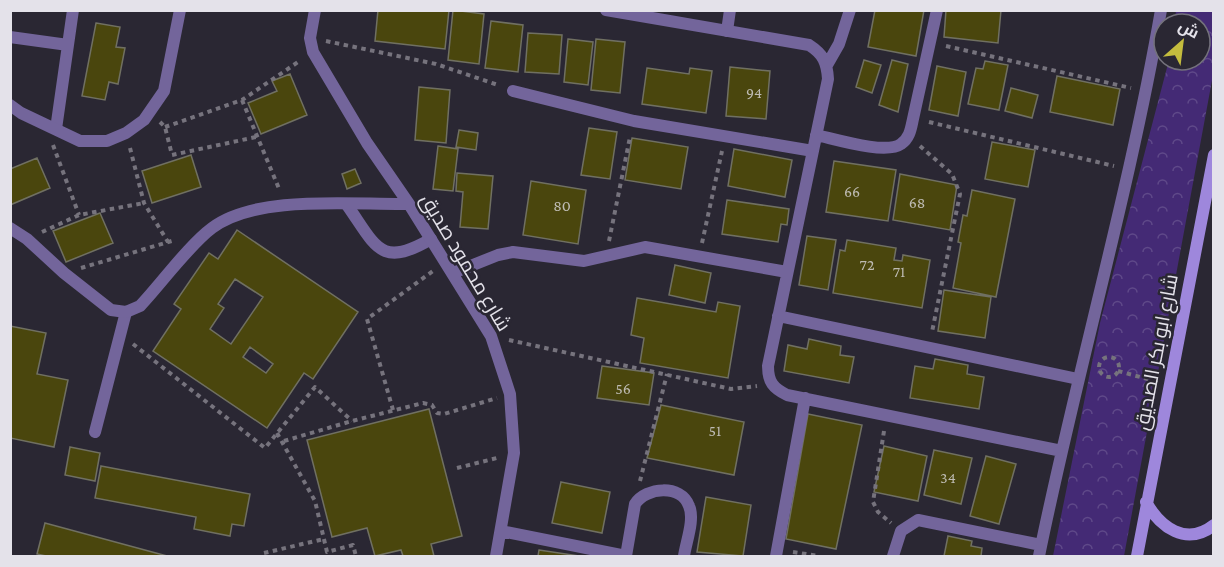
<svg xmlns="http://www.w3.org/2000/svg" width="1224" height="567" font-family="'Crimson Pro',Cairo,serif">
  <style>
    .park { fill: url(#park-crowns) }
    .building { fill: #4a460d; stroke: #707062; stroke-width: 1.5; fill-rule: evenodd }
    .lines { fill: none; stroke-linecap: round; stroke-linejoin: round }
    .path { stroke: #76737d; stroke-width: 4; stroke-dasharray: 4.5 4.5; stroke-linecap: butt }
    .service { stroke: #73659b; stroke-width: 12 }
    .minor { stroke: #73659b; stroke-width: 12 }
    .secondary { stroke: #9e87dc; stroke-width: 12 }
    .labels { text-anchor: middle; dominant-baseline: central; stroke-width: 5; stroke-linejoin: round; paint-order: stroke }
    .number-label { font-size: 16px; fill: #bebbb3 }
    .street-label { font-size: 20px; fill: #e4e2ea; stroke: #2a2733 }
  </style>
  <defs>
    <pattern id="park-crowns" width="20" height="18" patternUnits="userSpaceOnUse" patternTransform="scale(1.5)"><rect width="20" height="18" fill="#442a75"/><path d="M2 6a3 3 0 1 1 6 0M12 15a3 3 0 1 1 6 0" fill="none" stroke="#5f4989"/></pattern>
  </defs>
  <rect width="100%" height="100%" fill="#2a2733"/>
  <path class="park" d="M1176,11H1213V75L1124,556H1053L1100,323L1169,60H1200V24H1174Z"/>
  <path class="building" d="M378,10H449L445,49L375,41Z
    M453,10L484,14L479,64L448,60Z
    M875,10H924L916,56L868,47Z
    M946,10H1001L998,43L944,37Z
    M491,21L523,25L518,72L485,68Z
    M96,23L120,27L116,47L125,48L118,84L109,82L105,100L82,96Z
    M528,33L562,35L559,74L525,72Z
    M568,39L593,42L588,85L564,82Z
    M596,39L625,42L620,93L591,90Z
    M864,60L881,65L872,93L856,87Z
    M892,60L908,64L898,112L879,105Z
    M985,61L1008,65L999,110L968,104L976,68L983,69Z
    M937,66L966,72L958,116L929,110Z
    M730,67L770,71L766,119L726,116Z
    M647,68L689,74L690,68L712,71L706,113L642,104Z
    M290,74L307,115L261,134L248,103L277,91L272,81Z
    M1057,76L1120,89L1113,125L1050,112Z
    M419,87L450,90L446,143L415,140Z
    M1011,88L1038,95L1032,118L1005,111Z
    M589,128L617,132L610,179L581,175Z
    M459,130L478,133L476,150L456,147Z
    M632,138L688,147L681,189L625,180Z
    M992,142L1035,150L1028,187L985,179Z
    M438,146L458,149L453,191L433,189Z
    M734,149L792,160L785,197L728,186Z
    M191,155L201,187L152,203L142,171Z
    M37,158L50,188L10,205V169Z
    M834,161L896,170L888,221L826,212Z
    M355,169L361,183L347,189L342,174Z
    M457,173L493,176L488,229L460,227L463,192L456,191Z
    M900,174L957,185L950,230L893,220Z
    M531,181L586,190L578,244L523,235Z
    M972,190L1015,199L996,297L953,288L961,243L958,242L963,215L967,216Z
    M727,200L789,209L787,225L781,224L778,242L722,234Z
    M100,213L113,243L66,262L53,231Z
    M237,230L358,312L313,379L304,373L267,428L153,351L181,309L174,304L209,253L218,259ZM235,279L263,297L231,344L210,329L224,308L218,304ZM250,347L273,364L266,373L243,357Z
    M807,236L836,240L828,290L799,285Z
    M847,240L896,248L894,260L902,261L903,255L930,260L922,308L833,293L840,250L845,251Z
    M675,265L711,273L705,303L669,295Z
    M944,290L991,297L985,338L938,331Z
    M637,298L716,312L718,302L740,306L728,378L640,363L644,338L631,335Z
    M10,326L46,333L37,374L68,380L54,447L10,438Z
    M809,339L841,346L840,355L854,357L849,383L784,371L788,345L807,349Z
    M935,359L968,365L967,374L984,377L979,409L910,398L915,366L933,369Z
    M602,366L654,373L649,405L597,398Z
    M661,405L744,422L734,475L647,458Z
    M429,409L462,536L431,544L434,556H403L401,550L375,556L367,528L332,537L307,440Z
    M808,414L862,425L836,549L786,539Z
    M884,446L927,456L918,501L874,492Z
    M70,447L100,453L95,481L65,475Z
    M934,450L972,458L961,504L924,495Z
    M986,456L1016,464L999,524L970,516Z
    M101,466L250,494L244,526L232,524L230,536L194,529L196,517L95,498Z
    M561,482L610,492L602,533L552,523Z
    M706,497L751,505L743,556L697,552Z
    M45,523L167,556H46L37,554Z
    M948,536L972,541L971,546L982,548L981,556H944Z
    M539,550L579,556H538Z"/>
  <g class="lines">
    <path class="path" d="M326,41L436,64L498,85
      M946,46L1131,88
      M242,100L280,191
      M160,122L165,127L172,155L256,137
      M929,122L1114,166
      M165,127L242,100L301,60
      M53,145L79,215
      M920,146L952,174L960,194L932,332
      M130,148L144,203L168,242
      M42,232L79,215L144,203
      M609,241L630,137
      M702,243L722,151
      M81,268L175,240
      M509,340L731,389L757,386
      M133,344L265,448L315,387L352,421
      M1099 367a10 10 0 1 1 20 0a10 10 0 1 1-20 0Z
      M1118,371L1155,381
      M393,410L367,319L433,271
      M884,431L873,502L878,512L891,523
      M277,433L315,501L327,552L353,545L356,556
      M284,441L352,421L423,403L432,405L437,413L444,414L497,398
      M457,468L497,458
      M640,481L667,374
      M793,552L819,556
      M264,553L324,539"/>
    <path class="service" d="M727,31L730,10
      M10,37L68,45
      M56,129L73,10
      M347,205C376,246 380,269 431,239
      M95,432L126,312
      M626,556L635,504C646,487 681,484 689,506C695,519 686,542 684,556"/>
    <path class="minor" d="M315,10L310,38L313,52L367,143L409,204L491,336L510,394L514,453L496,556
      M606,10L809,45C823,54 827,62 828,79L768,366C768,382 773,388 787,395L1062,451
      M827,65L839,44L850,10
      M513,91L634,121L813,151
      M10,105L21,113L80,141H107L126,133L144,120L164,91L180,10
      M816,135C835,139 886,155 901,144C910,138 911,128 913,119L937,10
      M10,228L27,239L64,273L111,310L126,312L140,306C160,285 189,245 212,228C257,194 352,205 409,204
      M453,273L498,255L513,252L584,261L645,247L787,272
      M778,316L1078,379
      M501,531L626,556
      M776,556L805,398
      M893,556L901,531L918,520L1041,545
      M1039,556C1076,374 1129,194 1161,10"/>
    <path class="secondary" d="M1146,502C1160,527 1186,547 1214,525
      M1137,556L1214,155"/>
  </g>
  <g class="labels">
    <g class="number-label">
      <text x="754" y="92">94</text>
      <text x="852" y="191">66</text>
      <text x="917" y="202">68</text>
      <text x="562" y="205">80</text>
      <text x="867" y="264">72</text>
      <text x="899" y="271">71</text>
      <text x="623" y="388">56</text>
      <text x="715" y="430">51</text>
      <text x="948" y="477">34</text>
    </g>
    <g class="street-label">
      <text transform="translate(466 262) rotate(59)">شارع محمود صديق</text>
      <text transform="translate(1156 352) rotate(-79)">شارع ابو بكر الصديق</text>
    </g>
  </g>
  <rect width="1224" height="567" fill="none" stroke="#e4e2ea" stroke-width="24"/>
  <g transform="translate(1182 42) rotate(28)"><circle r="28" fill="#2a2733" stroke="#74727c" stroke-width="1.5"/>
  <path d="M0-4.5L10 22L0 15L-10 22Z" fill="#c4bc3e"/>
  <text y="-9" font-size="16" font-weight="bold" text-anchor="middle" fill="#e4e2ea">ش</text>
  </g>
</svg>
